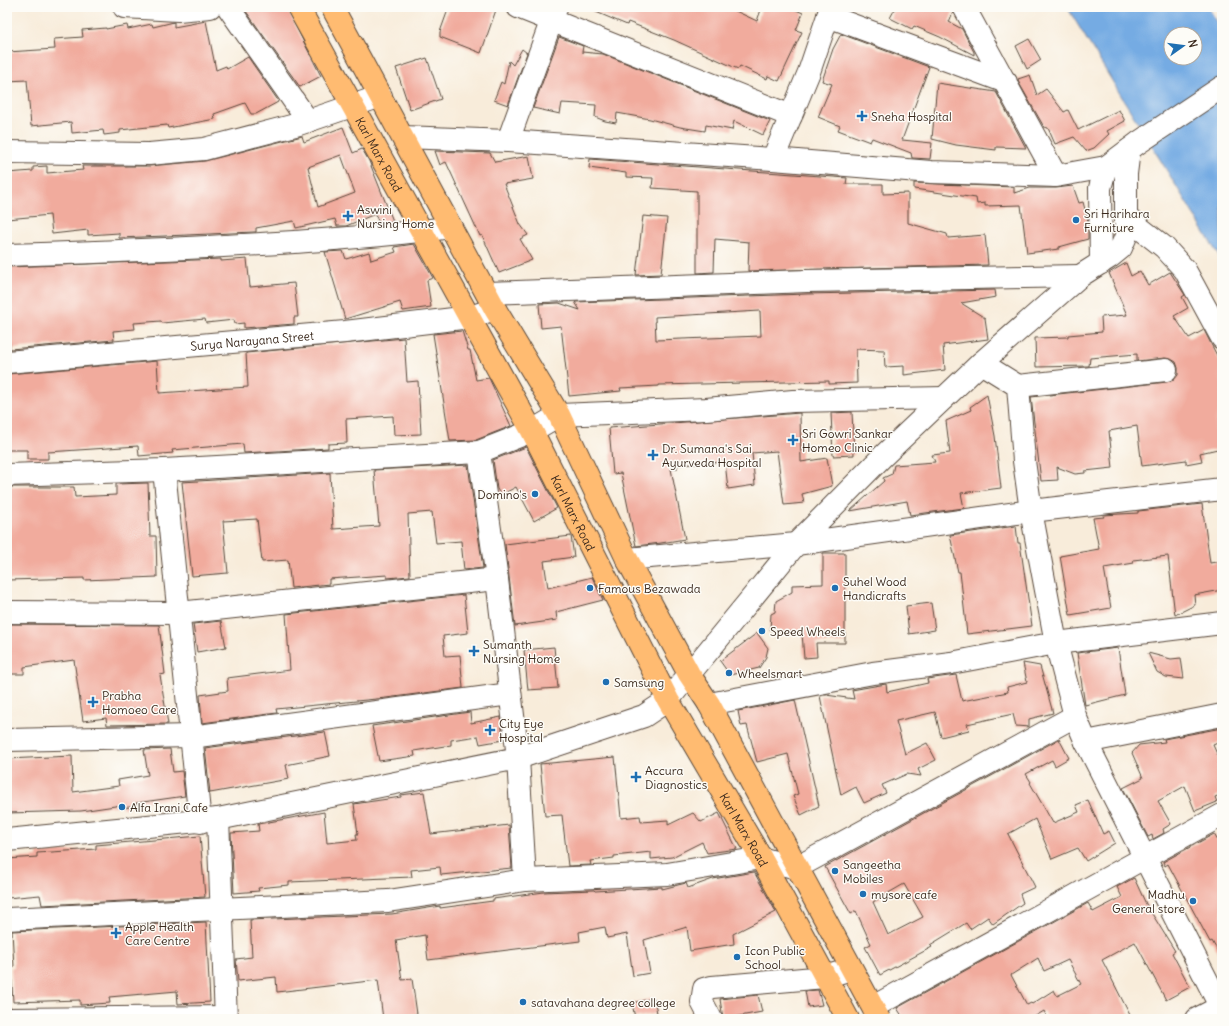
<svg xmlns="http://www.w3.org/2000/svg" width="1229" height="1026" font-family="Delius,sans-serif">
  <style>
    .water { fill: #74abe3; stroke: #586a80; fill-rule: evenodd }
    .building { fill: #f1ab9d; fill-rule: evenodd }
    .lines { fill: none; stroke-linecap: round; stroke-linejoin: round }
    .minor-casing { stroke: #57473a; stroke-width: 24 }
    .major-casing { stroke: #57473a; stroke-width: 24 }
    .minor { stroke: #fff; stroke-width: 22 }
    .major { stroke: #ffbb71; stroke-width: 22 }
    .poi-dot { fill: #1f6fb2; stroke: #fdfcf7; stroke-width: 1.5 }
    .labels { text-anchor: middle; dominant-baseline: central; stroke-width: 3; stroke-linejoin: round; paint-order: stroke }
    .poi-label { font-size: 12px; fill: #3b2a1e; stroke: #fdfcf7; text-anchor: start }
    .street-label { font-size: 12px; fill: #3b2a1e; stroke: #fdfcf7 }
  </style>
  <rect width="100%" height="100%" fill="#fdfcf7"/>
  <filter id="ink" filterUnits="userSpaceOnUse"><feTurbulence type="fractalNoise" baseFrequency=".025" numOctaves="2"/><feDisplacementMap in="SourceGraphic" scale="8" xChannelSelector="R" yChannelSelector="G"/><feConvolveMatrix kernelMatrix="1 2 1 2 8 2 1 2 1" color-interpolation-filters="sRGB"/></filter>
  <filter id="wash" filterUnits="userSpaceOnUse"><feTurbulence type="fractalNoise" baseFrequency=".012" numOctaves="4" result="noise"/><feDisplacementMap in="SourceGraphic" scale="16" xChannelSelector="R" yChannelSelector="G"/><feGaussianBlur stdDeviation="0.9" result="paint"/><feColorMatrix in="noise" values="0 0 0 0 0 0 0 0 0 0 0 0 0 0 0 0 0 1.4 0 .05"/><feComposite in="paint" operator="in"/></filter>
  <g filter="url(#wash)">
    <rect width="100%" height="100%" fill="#f8ecda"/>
    <path class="water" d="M1067,7H1208L1222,30V261ZM1171,34H1195V58H1171Z"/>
    <g id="blocks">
      <path class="building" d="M243,7H286L321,76L300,87Z
        M449,7H497L481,53L440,37V32Z
        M584,7H727L757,21L762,7H789L803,13L796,30L802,32L779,81L768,76L767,79L740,66L738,69L674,40L628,22L627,25Z
        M896,7H952L953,12L949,22L962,29L974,52V55L940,37L914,26L912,29L890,18Z
        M206,21L216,70L226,66L227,69L248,57L277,99L278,102L256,114H251L245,103L214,114L215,119L168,128L167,125L120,130V133L104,135L103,130L72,133L71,122L31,126L27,80L7,81V52L55,49L54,39L83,37L82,30L106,28V29L127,25L128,29L152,24L153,27L174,22V27Z
        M841,34L929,67L902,140L932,143L930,159L912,158L911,153L872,138L870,142L838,130L840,126L818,117L832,84L822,81L833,49Z
        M559,37L583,46L582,52L603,54L770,121L763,135L734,121L732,130L706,125L705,131L680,127L650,119L617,113L616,123L605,121L595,117L596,105L562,103L560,114L533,108Z
        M1029,39L1041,60L1027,69L1016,46Z
        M522,49L527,53L508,105L494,100L501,82L504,84L509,61L513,65Z
        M427,58L441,99L410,110L396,68Z
        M1030,75L1037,95L1046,89L1064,112L1068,110L1078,130L1119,110L1125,121L1107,131L1109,134L1094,148L1086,151L1074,137L1055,144L1048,128L1044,127L1019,83L1018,79Z
        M937,83L996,92L1026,148L996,147V150L956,145L932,139Z
        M343,127L353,153L362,149L369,161L393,221L379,223L375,214L346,226H337L335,219L296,228L294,221L256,228V232H254L119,238V233L88,235V230L52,234L50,215L7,219V173L33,171V167L47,166V173L83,170L82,166H149L205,161L302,136L304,142ZM341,155L355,193L318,207L308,167Z
        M435,151L490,153L495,162L529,156L533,179L504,184L520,224L528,235L520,239L532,260L499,273L482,235L480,236L446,162L440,165Z
        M590,159L847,178L846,184H883V194L908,193V223L947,234L948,238L985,235L988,265L748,271L749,242L715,239L714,272L697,273V191L652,188L653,178L626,177V173L589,168Z
        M914,183L1014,187V193L1030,188H1056L1073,186L1079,203L1083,202L1088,221V239L1059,247V249L1027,253L1021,205L985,206V203L977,204L976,198L914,189Z
        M643,216L667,218L661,274L636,275Z
        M414,244L433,278L427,280L431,307L403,311L400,302L345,319L325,252L343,251L346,259L369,252L371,260L396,252L394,247Z
        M221,259V261L247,259L250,287L294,283L298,317H294V324L244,328V323L235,324L234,320L206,323L205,319L162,323L161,321L134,323L135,329L113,331L114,340L10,349L7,305V267Z
        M1126,263L1131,276L1140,271L1148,285L1170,272L1185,295L1182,297L1188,308L1174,316L1189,338L1204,330L1211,344L1222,365V448L1200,453L1202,461L1186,464V460L1142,466L1137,426L1109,431L1113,468L1085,471V473L1075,474L1057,467L1058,480L1041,481L1031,397L1167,382L1174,380L1178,375V368L1176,362L1171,359L1165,358L1137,361V354L1090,358L1089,366L1036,367L1035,338L1068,337V335L1102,332L1101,317L1127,315L1109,273Z
        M995,290L996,297L961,303L985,318L988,339L943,345L945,370L904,375V366L885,367L884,350L856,349L857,383L829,384V381L659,385V386L620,388L621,391L569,396L561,326L541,328L539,304L559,303L580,310L575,302L807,294ZM760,311L761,336L656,340L655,317Z
        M462,331L468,350H470L476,380L489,378L511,426L476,440L450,441L433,334Z
        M404,338L407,382L418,381L421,434L394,435L393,416L346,419L347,443L328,444V448L244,453L243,444L172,450L173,453L139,456L138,446L48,452V459H27V450H8L7,374L157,361L159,393L248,387L246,353Z
        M987,395L995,436L1001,488L961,493L964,508L910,515L907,501L850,511L884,481L883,478L892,474L894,465L935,462L932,455L950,453L946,421L971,410L970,407Z
        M852,412L854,455L833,456L831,413Z
        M800,413L801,462L827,458L832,486L802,494L804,503L784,505L777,451L752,453L755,485L728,489L725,462L677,465V469H671L685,539L661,543L636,546L621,473L613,474L609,428Z
        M526,447L557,508L534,521L516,487L501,495L497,489L493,460Z
        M468,465L483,568L464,570L461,541L436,543L432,512L408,514L410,576L387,578V575L329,579V584L291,588L288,560L262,562L257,519L223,521L228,573L192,576L182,482L330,473L333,529L379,526L374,470Z
        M148,483L150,536H156L157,577L84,580V578L8,580L7,487H74L75,497L116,495V484Z
        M1202,504L1210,563L1222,561V590L1194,595L1195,605L1175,615L1168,556L1133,560L1134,563L1104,568L1111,608L1070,615L1060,556L1099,549L1093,518L1104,517L1103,515L1138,513V511Z
        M1016,526L1018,543H1020L1032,626L967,634L960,572H958L950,535Z
        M571,536L574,557L544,561L548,588L592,577L603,600L556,612L557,620L515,626L505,544Z
        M823,553H845V643H816L817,657L804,658L802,633L770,630L771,614L775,612L776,601L792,592V585L823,584Z
        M464,595L468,633L443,636L445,656L460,655L463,688L386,698L276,709L277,713L202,723L200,695L228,691L227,678L290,670L286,614Z
        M931,603L935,630L909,634L906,606Z
        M221,621L226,647L197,652L193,624Z
        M7,624L159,625L165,674L160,675L168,724L107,725L106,718L83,721L74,660L24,667V674H7Z
        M757,633L768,648L766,657L759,668L730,675L720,661Z
        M554,647L558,688L528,690L524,650Z
        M1118,648L1125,695L1085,705L1077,653Z
        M1148,653L1171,659L1181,658L1184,679L1166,677L1157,672Z
        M1023,663L1040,666L1053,713L1029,719V727L1016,726L1013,714L967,724L969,730L941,737L935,712L896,721L905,754L927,743L936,760L918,769L921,776L907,774L882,785L886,793L864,803L856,787L841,795L820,696L826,695L854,699L852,690L886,684L887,692L928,683L927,679L956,675L962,701L1008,692L1007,687L1027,682Z
        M795,700L819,806L801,815L793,796L798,794L788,754L757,762L747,725L741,726L738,711Z
        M470,712L471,723L501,717L503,740L480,744L478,736L451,740V745L414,751L415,756L379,761L372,726Z
        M1222,728V741L1213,745L1222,765V794L1215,797L1217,802L1195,811L1185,786L1158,801L1171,824L1163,829L1164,833L1153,839L1152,835L1148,837L1123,788L1143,778L1132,753L1139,745L1165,742L1164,739Z
        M325,732L330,756L286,765L289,779L210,793L205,748Z
        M1059,739L1069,758L1055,766L1052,760L1026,774L1031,782L1030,783L1053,823L1079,812L1076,805L1088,800L1103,834L1109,831L1115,843L1086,861L1078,848L1052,859L1035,819L1008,834L1035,887L1020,894L1023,903L993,924L988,917L970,929L966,923L930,945L932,947L880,975L865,947L871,944L856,911L851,914L825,867ZM904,884L923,917L888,935L873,902Z
        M170,749L173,772L182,771L185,796L136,803L137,806L122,808V805L81,811L7,813V759L72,756L73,792L119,786L118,780L148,775L144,750Z
        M615,757L621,818L640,816L641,822L668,820V825L693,813L701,822L719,813L737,849L707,853L702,842L672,857L651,859V852L614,856V858L590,861L591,865L568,866L562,815L545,816L540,764Z
        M424,792L431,834L509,825L512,868L441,875L440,867L411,870L412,877L289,882V885L258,888L259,891L234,893L231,833L259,831L258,824L324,812L327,843L357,840L356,834H358L354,804L401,797V795Z
        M1214,834L1222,848V959L1212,941L1210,942L1168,864L1165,866L1163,862Z
        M200,836L205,897L42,905L40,895L7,898V859L37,857V853L96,849V845Z
        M754,872L776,912L733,934L734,944L690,951L687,927L644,940L650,973L633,976L627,934L607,938L605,927L579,932L580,941L428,960L425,935L396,940L402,980L412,979L417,1014L383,1019L378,980L277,992L276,977L238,981L236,959L252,957L250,920L392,914L440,906V908L493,901V899L544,892L594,890L595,891L662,887V889L686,883L688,888L713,879Z
        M1134,878L1146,904L1175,951L1172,953L1190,987L1166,1000L1135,942L1102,960L1132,1019H1048L1044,1011L1034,1017L1035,1019H904L897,1008L1088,903L1093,912L1122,897L1117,887ZM1038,958L1044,971L1068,960L1081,984L1057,996L1054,990L1032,1004L1031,1003L1027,1005L1011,975Z
        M206,922L210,1002L178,1004L177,991L109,997L110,1003L80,1005V1000L13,1002L11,968L14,967L12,931Z
        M818,990L822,1005L808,1007L805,991Z
        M758,995L762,1012L723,1019L720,999Z
        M654,998L657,1013L635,1018L632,1003Z"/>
    </g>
  </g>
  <g filter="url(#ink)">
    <use href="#blocks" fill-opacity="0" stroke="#57473a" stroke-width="1"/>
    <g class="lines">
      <defs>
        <g id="minor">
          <path d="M124,7L178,10L210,7"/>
          <path d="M228,7L308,121"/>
          <path d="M518,7L791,116"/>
          <path d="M964,7L1056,176L1106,167"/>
          <path d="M828,16L1006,82"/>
          <path d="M403,137L508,141L773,159L809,72L831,7"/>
          <path d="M508,141L556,8"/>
          <path d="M7,152L149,154L204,149L299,124L381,96"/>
          <path d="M773,159L931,172L1056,176"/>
          <path d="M1127,218L1164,247L1185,270L1222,338"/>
          <path d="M7,255C103,252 199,248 294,242C347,238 399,235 451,227"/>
          <path d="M1101,263L1100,188L1106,167L1138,143L1222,87"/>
          <path d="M487,293L807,281L1080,276"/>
          <path id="s1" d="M7,362L345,332L470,317L495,309"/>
          <path d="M1018,386L1166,370"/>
          <path d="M164,470L200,822"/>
          <path d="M7,475L164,470L479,452L532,431L559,415L706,409L793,401L944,398"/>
          <path d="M627,559L796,544L1031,511L1222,489"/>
          <path d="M497,579L518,758L525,880"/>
          <path d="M7,612L179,613L497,579L479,452"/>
          <path d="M1222,623L1056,643L1075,716L1086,742L1222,1010"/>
          <path d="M709,704L873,673L951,663L1056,643L1031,511L1024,461L1018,386L981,363"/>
          <path d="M7,740L191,736V737L510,694"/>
          <path d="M1086,742L1222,715"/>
          <path d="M218,819L226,1019"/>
          <path d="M7,840L218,819L518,758L644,716L668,700L796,544L882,457L981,363L1080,276L1110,257L1121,248L1126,236V174L1129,150"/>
          <path d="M7,919L388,901L525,880L667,874L761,858L796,868L1075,716"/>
          <path d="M873,1007L1222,815"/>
          <path d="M9,1019L226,1017"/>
          <path d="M711,1019L702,1002L704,989L712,987L825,977L851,969"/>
          <path d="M1197,1019L1222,1006"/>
        </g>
        <g id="major">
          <path id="s2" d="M298,7L532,431L668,700L761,858L848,1019"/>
          <path d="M332,7L495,309L559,415L627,559L689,674L709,704L879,1019"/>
        </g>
      </defs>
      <use href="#minor" class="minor-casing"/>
      <use href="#major" class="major-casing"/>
      <use href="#minor" class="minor"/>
      <use href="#major" class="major"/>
    </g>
  </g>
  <g class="poi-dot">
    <path d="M860 110h4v4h4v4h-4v4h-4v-4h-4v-4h4z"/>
    <path d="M346 210h4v4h4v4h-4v4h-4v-4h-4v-4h4z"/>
    <circle cx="1076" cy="220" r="4"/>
    <path d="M791 434h4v4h4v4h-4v4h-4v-4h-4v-4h4z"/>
    <path d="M651 449h4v4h4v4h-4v4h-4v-4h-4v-4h4z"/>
    <circle cx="535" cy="494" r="4"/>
    <circle cx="590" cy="588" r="4"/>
    <circle cx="835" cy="588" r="4"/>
    <circle cx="762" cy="631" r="4"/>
    <path d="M472 645h4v4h4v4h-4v4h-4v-4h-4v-4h4z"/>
    <circle cx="729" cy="673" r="4"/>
    <circle cx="606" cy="682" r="4"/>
    <path d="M91 696h4v4h4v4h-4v4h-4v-4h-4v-4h4z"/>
    <path d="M488 724h4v4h4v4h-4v4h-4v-4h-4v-4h4z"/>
    <path d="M634 771h4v4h4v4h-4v4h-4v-4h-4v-4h4z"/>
    <circle cx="122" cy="807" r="4"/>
    <circle cx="835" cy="871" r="4"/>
    <circle cx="863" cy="894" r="4"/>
    <circle cx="1193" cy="901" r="4"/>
    <path d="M114 927h4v4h4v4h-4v4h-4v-4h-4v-4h4z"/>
    <circle cx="737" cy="957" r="4"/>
    <circle cx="523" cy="1002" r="4"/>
  </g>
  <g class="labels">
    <g class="poi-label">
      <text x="871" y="116">Sneha Hospital</text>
      <text x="357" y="209">Aswini<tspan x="357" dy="14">Nursing Home</tspan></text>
      <text x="1084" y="213">Sri Harihara<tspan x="1084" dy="14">Furniture</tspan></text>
      <text x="802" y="433">Sri Gowri Sankar<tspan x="802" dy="14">Homeo Clinic</tspan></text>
      <text x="662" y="448">Dr. Sumana's Sai<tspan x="662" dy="14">Ayurveda Hospital</tspan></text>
      <text x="527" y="494" text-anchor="end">Domino's</text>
      <text x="843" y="581">Suhel Wood<tspan x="843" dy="14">Handicrafts</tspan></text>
      <text x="598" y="588">Famous Bezawada</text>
      <text x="770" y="631">Speed Wheels</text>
      <text x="483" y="644">Sumanth<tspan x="483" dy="14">Nursing Home</tspan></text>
      <text x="737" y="673">Wheelsmart</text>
      <text x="614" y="682">Samsung</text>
      <text x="102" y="695">Prabha<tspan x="102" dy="14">Homoeo Care</tspan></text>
      <text x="499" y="723">City Eye<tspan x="499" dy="14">Hospital</tspan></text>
      <text x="645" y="770">Accura<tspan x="645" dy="14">Diagnostics</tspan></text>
      <text x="130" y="807">Alfa Irani Cafe</text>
      <text x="843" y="864">Sangeetha<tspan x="843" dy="14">Mobiles</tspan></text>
      <text x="871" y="894">mysore cafe</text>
      <text x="1185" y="894" text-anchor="end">Madhu<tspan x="1185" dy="14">General store</tspan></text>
      <text x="125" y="926">Apple Health<tspan x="125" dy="14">Care Centre</tspan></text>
      <text x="745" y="950">Icon Public<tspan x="745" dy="14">School</tspan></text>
      <text x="531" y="1002">satavahana degree college</text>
    </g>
    <g class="street-label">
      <text stroke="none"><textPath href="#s2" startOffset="168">Karl Marx Road</textPath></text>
      <text stroke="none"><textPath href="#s1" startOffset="246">Surya Narayana Street</textPath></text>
      <text stroke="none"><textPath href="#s2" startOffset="576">Karl Marx Road</textPath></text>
      <text stroke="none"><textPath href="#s2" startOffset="936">Karl Marx Road</textPath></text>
    </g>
  </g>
  <rect width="1229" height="1026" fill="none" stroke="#fdfcf7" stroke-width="24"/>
  <g transform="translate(1183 46) rotate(76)"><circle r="19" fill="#fdfcf7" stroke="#afa8a0"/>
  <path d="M0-3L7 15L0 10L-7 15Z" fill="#1f6fb2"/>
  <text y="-6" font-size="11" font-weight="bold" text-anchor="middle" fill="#3b2a1e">N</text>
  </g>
</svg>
